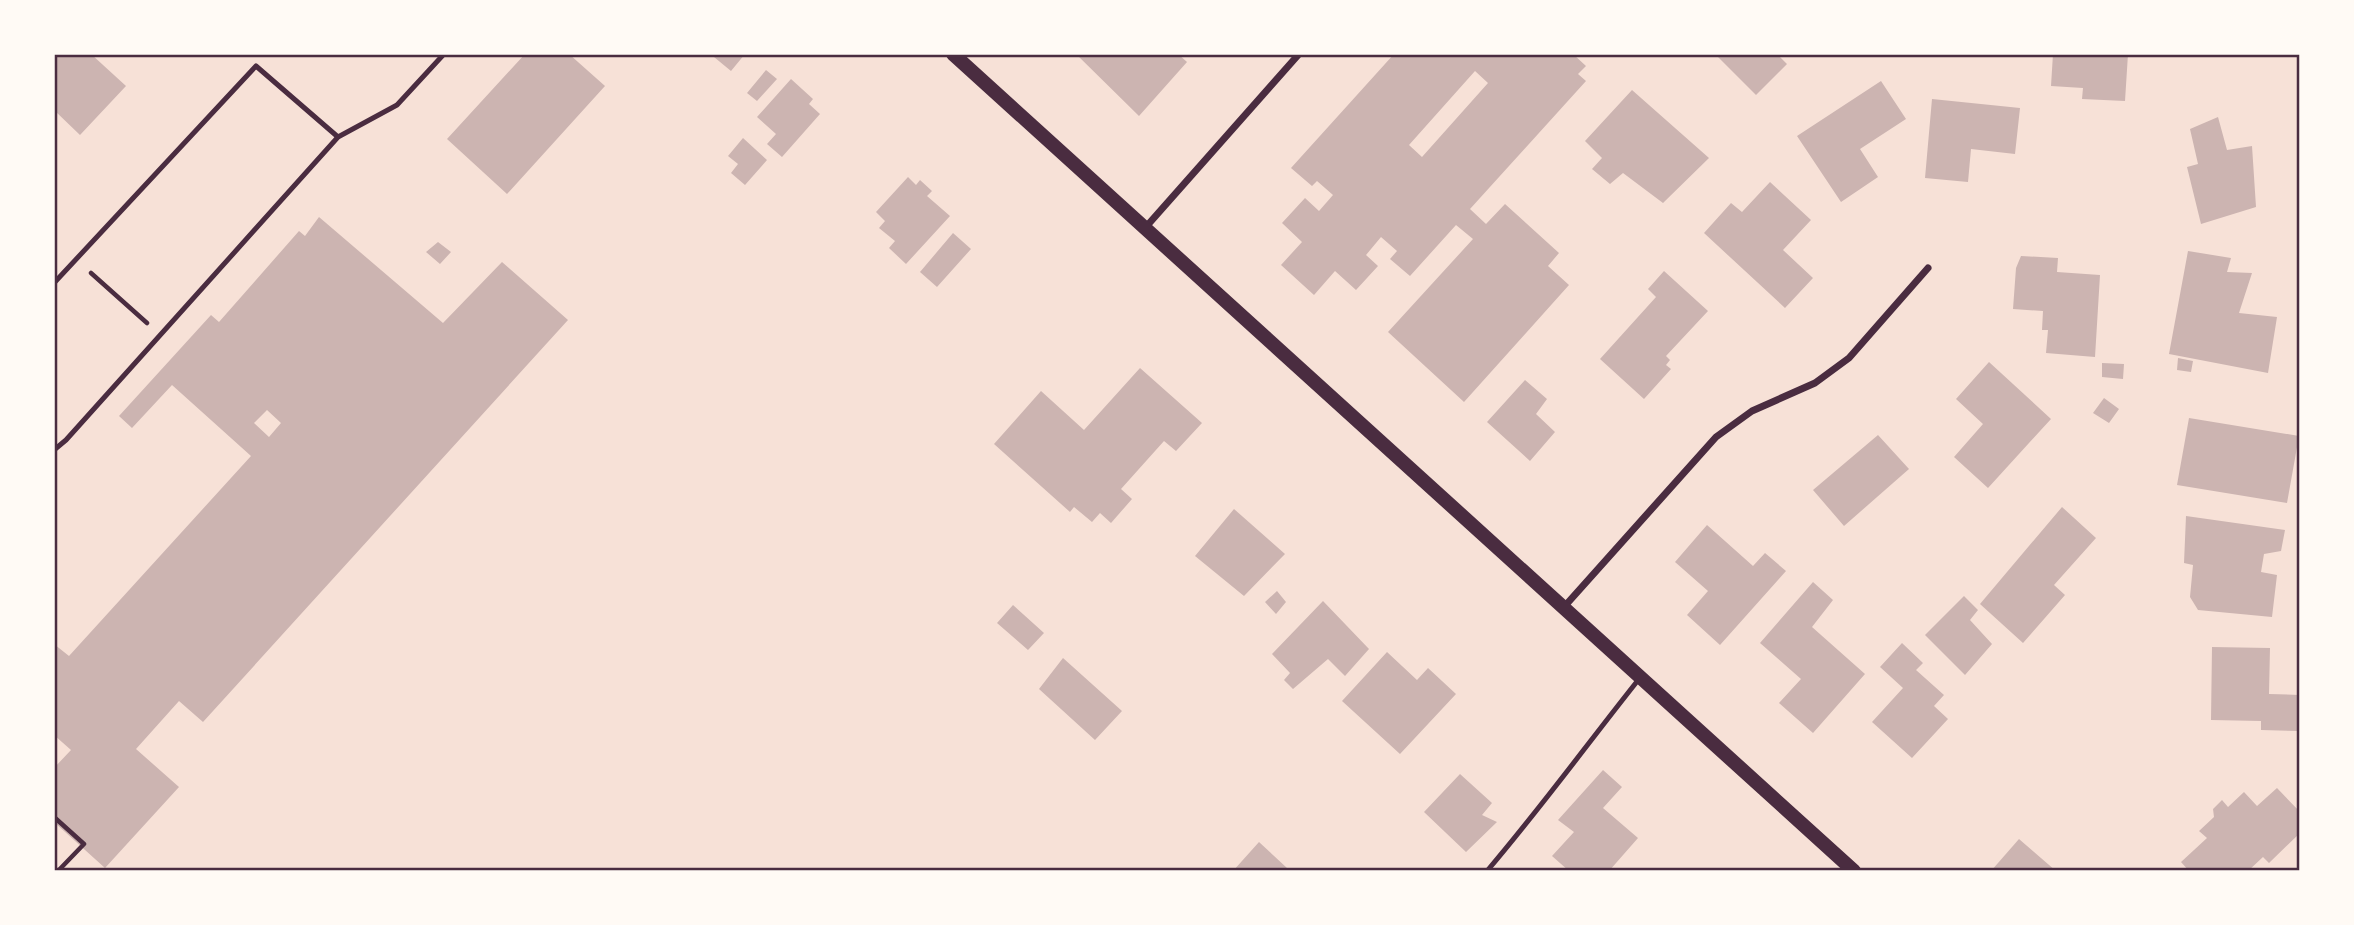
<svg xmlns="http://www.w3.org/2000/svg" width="2354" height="925" font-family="'Open Sans',sans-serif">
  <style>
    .building { fill: #ccb4b1; fill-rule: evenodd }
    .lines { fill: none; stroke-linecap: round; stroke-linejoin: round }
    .path { stroke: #4a2c40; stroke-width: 4.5 }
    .service { stroke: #4a2c40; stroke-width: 5 }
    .minor { stroke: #4a2c40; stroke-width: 7 }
    .secondary { stroke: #4a2c40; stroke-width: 14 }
    .neatline { fill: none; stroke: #4a2c40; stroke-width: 2.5 }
  </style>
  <rect width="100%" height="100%" fill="#f7e1d7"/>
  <path class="building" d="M54,54H91L126,86L80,135L54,110Z
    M525,54H569L605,86L507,194L447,139Z
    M716,54H745L731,71L714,57Z
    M1076,54H1178L1187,62L1139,116Z
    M1394,54H1573L1586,66L1578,74L1586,81L1470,209L1486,224L1505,204L1559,253L1548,266L1569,285L1464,402L1388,332L1473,239L1456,225L1410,276L1390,259L1397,251L1381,237L1366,255L1378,266L1356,290L1335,271L1314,295L1281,265L1302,242L1282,223L1305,198L1319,211L1333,195L1317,181L1312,186L1291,168ZM1475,71L1488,83L1422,157L1409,145Z
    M1719,54H1777L1787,64L1756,95L1717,56Z
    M2053,54H2128L2125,101L2082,99L2083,88L2051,86Z
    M766,70L777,79L757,101L747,93Z
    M791,79L813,99L809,104L820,114L782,157L767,144L776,134L757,117Z
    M1881,81L1906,119L1860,149L1878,177L1841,202L1797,136Z
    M1632,90L1709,158L1663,203L1623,173L1610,184L1592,169L1602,158L1585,141Z
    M1932,99L2020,108L2015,154L1971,149L1968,182L1925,178Z
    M2218,117L2227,150L2252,146L2256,207L2201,224L2187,167L2198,164L2190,129Z
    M743,138L767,160L745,185L731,173L738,164L728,156Z
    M908,177L916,185L920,180L932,191L927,196L950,216L906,264L889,248L895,241L879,228L885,221L876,212Z
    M1770,182L1811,220L1783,250L1813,278L1785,308L1704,233L1731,203L1742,212Z
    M319,217L443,323L502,262L568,320L203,722L179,701L136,749L179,787L105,868L54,822V768L71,750L54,735V644L69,656L251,456L172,385L132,428L119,416L211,315L219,322L299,231L305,236ZM267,410L281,423L269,437L254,423Z
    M953,233L971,249L937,287L920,272Z
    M438,242L451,252L440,264L426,252Z
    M2188,251L2231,258L2227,272L2252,273L2239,313L2277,317L2268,373L2169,354Z
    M2021,256L2058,258L2057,272L2100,275L2095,357L2046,353L2048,330H2042L2043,311L2013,309L2016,268Z
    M1664,271L1708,311L1666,356L1670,360L1666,365L1671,369L1644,399L1600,359L1656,297L1648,289Z
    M2178,358L2193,361L2191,372L2177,370Z
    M1989,362L2051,419L1988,488L1954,457L1983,424L1956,399Z
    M2102,363L2124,364L2123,379L2102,377Z
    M1140,368L1202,423L1176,451L1164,441L1121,489L1132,499L1111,523L1100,513L1092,522L1074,507L1070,512L994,444L1041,391L1084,430Z
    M1525,380L1547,399L1536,414L1555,432L1530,461L1487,422Z
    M2104,398L2119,409L2109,423L2093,413Z
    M2189,418L2299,436L2287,503L2177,485Z
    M1878,435L1909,469L1844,526L1813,490Z
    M2062,507L2096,538L2054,585L2065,595L2023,643L1980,604Z
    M1234,509L1285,554L1244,596L1195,556Z
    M2186,516L2285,530L2281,551L2264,554L2261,572L2277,575L2272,617L2198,610L2190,597L2193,565L2184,563Z
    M1707,525L1753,566L1765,553L1786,571L1720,645L1687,615L1708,591L1675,562Z
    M1813,582L1833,600L1812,627L1865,674L1813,733L1779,703L1801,679L1760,643Z
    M1277,591L1286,602L1276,614L1265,602Z
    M1964,596L1978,610L1970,620L1992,644L1965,675L1925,635Z
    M1323,601L1369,649L1345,676L1328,659L1293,689L1284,680L1290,673L1272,654Z
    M1013,605L1044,633L1028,650L997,623Z
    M1902,643L1923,663L1916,670L1944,695L1934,706L1948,719L1912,758L1872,722L1903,688L1880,667Z
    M2212,647L2270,648L2269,694L2300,695V731L2261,730V721L2211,720Z
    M1387,652L1417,680L1428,668L1456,694L1400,754L1342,701Z
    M1063,658L1122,711L1095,740L1039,689Z
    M1603,770L1622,787L1603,808L1638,838L1609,871H1569L1552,856L1574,832L1558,820Z
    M1460,774L1492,803L1482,815L1497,822L1466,852L1424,812Z
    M2277,788L2300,812V833L2269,863L2263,857L2248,871H2189L2181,862L2207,838L2199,831L2214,817L2213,809L2222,800L2228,807L2244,792L2257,806Z
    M2019,839L2056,871H1991Z
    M1259,842L1287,868L1285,871H1233Z"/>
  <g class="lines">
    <path class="path" d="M91,273L147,323
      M54,817L84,844L58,871"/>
    <path class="service" d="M54,283L256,66L338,137
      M54,450L66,440L338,137L397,105L444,54
      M1487,871C1540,809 1588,743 1639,679"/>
    <path class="minor" d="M1145,228L1299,54
      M1564,607L1716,437L1752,411L1815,383L1849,358L1928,268"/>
    <path class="secondary" d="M953,54L1854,871"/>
  </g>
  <rect width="2354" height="925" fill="none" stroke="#fffaf5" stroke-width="112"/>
  <rect x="56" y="56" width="2242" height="813" class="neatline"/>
</svg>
